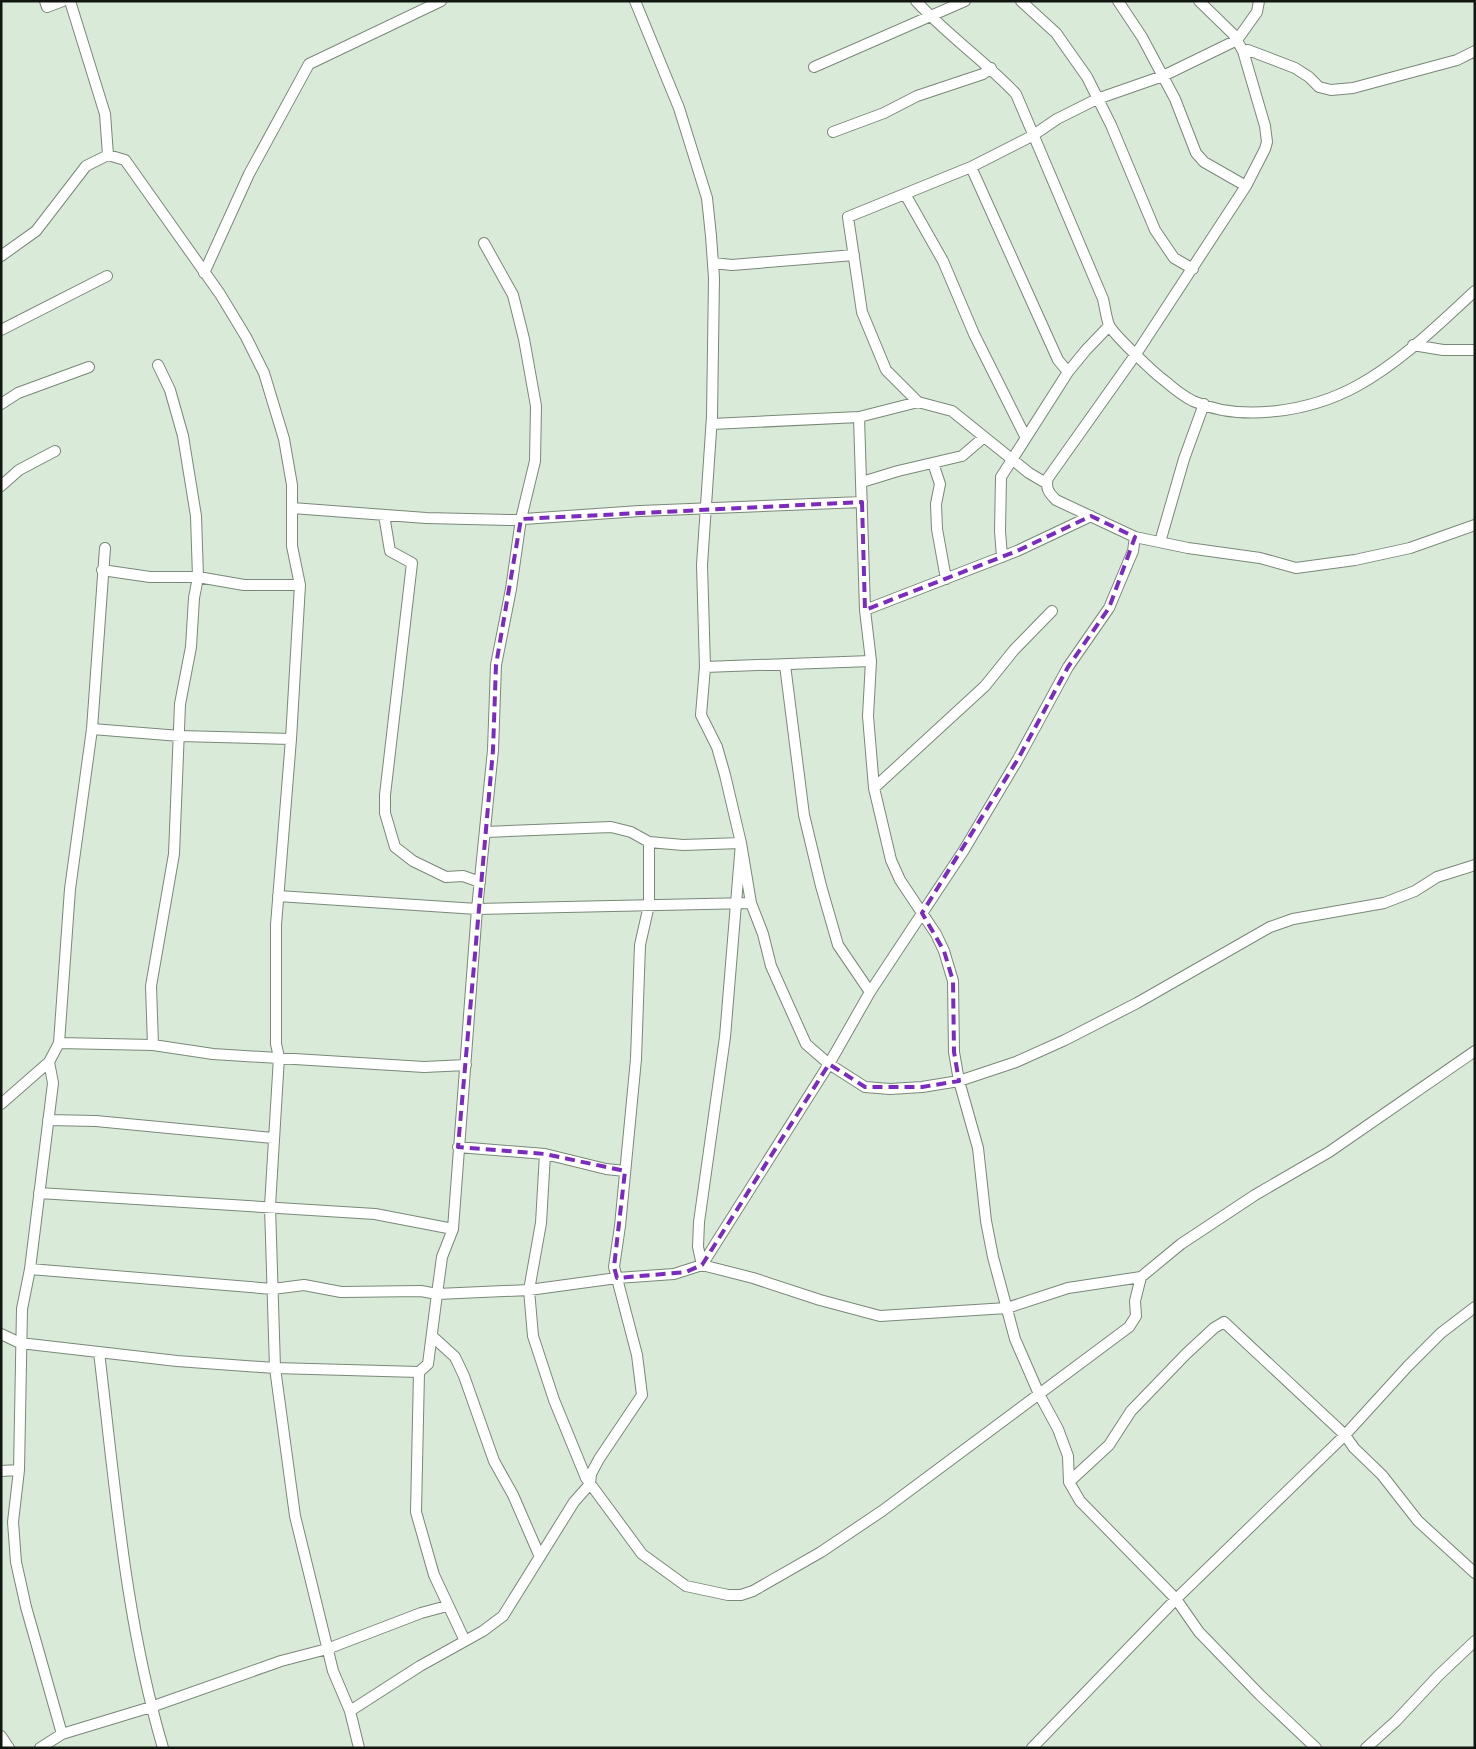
<svg xmlns="http://www.w3.org/2000/svg" width="1476" height="1749" font-family="'Alegreya Sans',sans-serif">
  <style>
    .lines { fill: none; stroke-linecap: round; stroke-linejoin: round }
    .minor-casing { stroke: #798878; stroke-width: 12 }
    .minor { stroke: #fff; stroke-width: 10 }
    .marked { fill: none; stroke: #7b2cbf; stroke-width: 4; stroke-dasharray: 10 6; stroke-linejoin: round }
  </style>
  <rect width="100%" height="100%" fill="#daead9"/>
  <g class="lines">
    <defs>
      <path id="minor" d="M45,1L47,7L63,1
        M70,1L105,114L108,155
        M635,1L679,108L707,198L711,236L714,278L712,416L702,565L705,667L701,715L717,747L725,775L741,843L751,903L763,934L771,966L806,1044L829,1064L865,1087L890,1089L922,1087L959,1081L1016,1062L1065,1040L1137,1003L1270,927L1293,919L1384,903L1415,891L1437,877L1475,865
        M916,1C947,35 985,61 1016,94L1103,299C1105,307 1106,317 1109,325C1113,334 1155,374 1165,381C1173,388 1183,396 1193,401C1242,423 1311,411 1357,386C1401,362 1439,324 1475,291
        M1021,1L1056,33L1087,77L1111,125L1155,230L1174,258L1193,269
        M1118,1L1142,37L1175,99L1196,153L1204,162L1246,186
        M1259,1L1257,12L1237,40L1163,76L1097,99L1057,119L1032,136L971,167L848,217L862,312L886,370L918,402L859,417L865,610L871,661L868,716L874,788L891,860L900,880L936,934L944,951L953,981L954,1052L959,1081L978,1148L986,1221L993,1257L1015,1339L1039,1394L1058,1429L1068,1456L1069,1482L1080,1501L1176,1599L1199,1632L1260,1695L1316,1748
        M1243,51L1248,50L1295,68L1309,77L1319,87L1331,90L1353,88L1457,60L1475,51
        M814,67L965,1
        M833,132L884,113L917,96L983,74L991,68
        M971,167L1058,360L1068,372
        M905,194L943,261L974,334L1026,438
        M484,243L513,295L524,339L536,406L535,461L521,519L511,589L496,665L493,750L477,909L751,903
        M1,256L36,231L86,166L108,155L125,160L220,294L246,337L264,373L284,439L292,485V546L300,585L291,739L276,925V1044L279,1057L270,1206L275,1368L295,1516L333,1671L350,1711L359,1748
        M713,263L732,265L854,255
        M204,273L249,174L309,64L441,1
        M1,330L107,276
        M1413,345L1443,350H1475
        M918,402L952,411L1029,473L1046,483
        M1,404L18,393L89,367
        M712,424L859,417
        M933,463L940,484L936,504L937,529L946,579
        M862,482L898,471L962,456L983,438
        M1,486L19,470L55,451
        M292,508L426,518L509,520L640,511L862,502
        M384,515L390,551L412,563L385,795V813L395,847L413,861L446,877L463,876L480,882
        M1135,537L1188,548L1260,558L1296,568L1355,560L1410,548L1475,525
        M1160,542L1184,459L1204,404
        M1002,557L1000,531L1001,477L1068,372L1086,350L1109,326
        M102,570L150,577H198L244,585H300
        M865,610L1017,551L1091,516
        M785,665L804,815L821,886L838,945L870,992
        M705,667L871,661
        M92,729L180,736L291,739
        M874,788L985,686L1014,650L1052,611
        M486,832L611,827L631,832L649,842L683,845L741,843L725,1037L699,1222L698,1247L702,1265L753,1278L820,1300L880,1316L1007,1308L1068,1288L1141,1277L1181,1244L1255,1195L1329,1152L1475,1051
        M59,1043L153,1045L213,1054L424,1067L466,1065
        M153,1045L151,986L174,854L180,704L191,647L194,598L198,577L196,516L183,436L170,390L158,365
        M1,1104L49,1062
        M48,1120L96,1121L273,1138
        M458,1147L545,1154L541,1223L529,1290L533,1336L554,1400L586,1478L642,1554L686,1586L728,1595H741L753,1591L821,1552L882,1511L1129,1327L1136,1316L1135,1301L1141,1277
        M545,1154L606,1169L625,1171
        M39,1193L375,1214L453,1229
        M30,1269L273,1289L304,1285L341,1292L421,1291L437,1294L442,1257L453,1229L477,909L278,896
        M1,1334L20,1343L177,1361L275,1368L419,1372L428,1364L437,1294L529,1290L617,1278L674,1274L702,1265L829,1064L870,992L964,850L1018,759L1068,667L1109,608L1133,551L1135,537L1056,500C1049,493 1045,488 1048,478L1136,354L1246,186L1265,149L1267,142L1265,126L1243,51L1233,34L1199,1
        M432,1336L455,1357L464,1376L494,1461L513,1495L540,1557
        M99,1352C115,1485 125,1619 163,1748
        M419,1372L416,1512L434,1575L465,1641
        M1,1471L19,1470
        M1069,1482L1109,1445L1131,1411L1186,1354L1214,1328L1224,1322L1345,1435L1354,1448L1382,1475L1418,1521L1475,1573
        M350,1711L420,1666L483,1631L503,1616L574,1502L590,1484L591,1474L599,1459L642,1395L637,1355L614,1267L620,1226L636,1059L640,945L649,905V842
        M62,1734L26,1607L16,1562L13,1522L19,1470L22,1309L30,1269L53,1083L49,1062L59,1043L70,889L92,729L105,548
        M1,1736L9,1748
        M40,1748L62,1734L151,1707L281,1661L327,1649L421,1613L447,1606
        M1032,1748L1176,1599L1345,1435L1408,1366L1441,1333L1475,1307
        M1366,1748L1396,1721L1438,1676L1475,1641"/>
    </defs>
    <use href="#minor" class="minor-casing"/>
    <use href="#minor" class="minor"/>
  </g>
  <path class="marked" d="M862,502L865,610L1017,551L1091,516L1135,537L1109,608L1068,667L1018,759L922,913L944,951L953,981L954,1052L959,1081L922,1087H865L829,1064L702,1265L686,1272L617,1278L614,1267L625,1171L545,1154L458,1147L493,750L496,665L521,519Z"/>
  <rect width="1476" height="1749" fill="none" stroke="#111610" stroke-width="5"/>
</svg>
